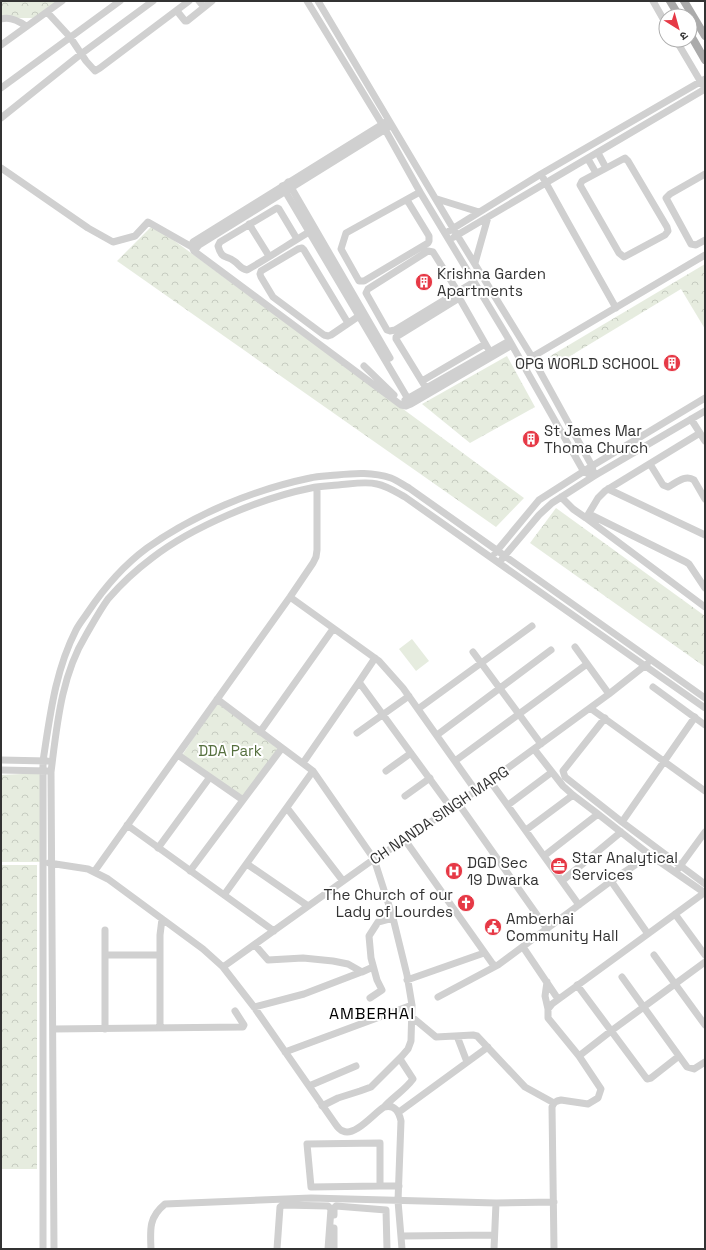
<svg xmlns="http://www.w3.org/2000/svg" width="706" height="1250" font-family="'Space Grotesk','Noto Sans Devanagari',sans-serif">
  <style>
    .park { fill: url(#park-crowns) }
    .pitch { fill: #e6ecdf }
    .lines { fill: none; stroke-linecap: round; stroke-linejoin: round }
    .minor { stroke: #d0d0d0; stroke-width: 7 }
    .major { stroke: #ababab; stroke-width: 8 }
    .labels { text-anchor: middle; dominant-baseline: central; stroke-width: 4; stroke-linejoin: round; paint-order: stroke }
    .poi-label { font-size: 15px; fill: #333; stroke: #fff; text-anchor: start }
    .park-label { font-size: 15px; fill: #56703f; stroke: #fff }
    .street-label { font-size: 15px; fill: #333; stroke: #fff }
    .neighbourhood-label { font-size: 16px; letter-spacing: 1px; fill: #000; stroke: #fff }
  </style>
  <defs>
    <pattern id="park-crowns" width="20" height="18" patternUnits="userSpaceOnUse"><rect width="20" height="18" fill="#e6ecdf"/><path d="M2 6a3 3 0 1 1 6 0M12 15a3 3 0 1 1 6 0" fill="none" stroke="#c6cbc0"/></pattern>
  </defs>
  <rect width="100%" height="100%" fill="#fff"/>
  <path class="park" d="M1,1H62L38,18H5L1,19Z
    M153,225L524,498L496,527L117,261Z
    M705,264V329L681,289L552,367L547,358Z
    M507,356L535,407L470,443L422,404Z
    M556,508L705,616V667L530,543Z
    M217,702L281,747L243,798L181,757Z
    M41,773L40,862H1V775Z
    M1,865H37V1169H1Z"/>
  <path class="pitch" d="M412,639L429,661L416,671L399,649Z"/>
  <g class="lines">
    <path class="minor" d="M199,1L204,7
      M307,1L382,124L420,192L508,338L584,472L594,476L592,466L532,357L457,235L318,1
      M653,1L666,24
      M177,11L185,21H187L212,1
      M47,12L70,37L86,61L95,71L100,68L189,1
      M1,19C10,16 19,21 26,26
      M676,40L702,84
      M1,45L62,1
      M1,88L120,1
      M1,118L81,54L153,1
      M386,122L193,242L192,247L194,251L401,405L406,406L411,404L512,345
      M598,153L606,168
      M625,158L628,161L667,227L668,231L665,235L624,257L619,253L580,185L582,181Z
      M588,159L596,173
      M1,168L88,228L113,242L135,236L148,222L192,247
      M541,174L567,221L616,308
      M705,174L670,194L666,198L691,244L696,245L705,240
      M288,182L390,358
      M282,186L411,404
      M437,199L479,212
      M407,200L429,236V241L428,243L364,281H359L341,249L346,233L420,192
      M249,224L269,256
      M449,231L541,174L705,79
      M454,237L705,89
      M297,239L279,209L277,208L220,242L218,246C222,260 226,255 234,261C239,264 240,269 247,270C268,258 289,244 309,232
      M194,251L199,245L389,127
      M475,263L488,217
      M458,292L433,252L428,251L368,289L366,293L387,330L390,331L395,330L474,282
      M348,323L304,250L302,248L298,249L261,271L260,274L261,277L273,297L324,335L328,336L331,335L356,318L359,315
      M532,357L705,255
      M364,366L394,395
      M422,381L485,344
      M426,388L396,339V337L456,300L459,299L461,301L490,352
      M405,400L509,341
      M691,419L705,441
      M650,464L663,485L668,487C676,483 685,474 694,480L705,499
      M608,489L705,535
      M561,497L573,509L586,518L705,607
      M589,514L686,562L689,564L705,588
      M586,518L598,498L605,491L700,433
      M495,553L539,500L592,466L705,398
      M502,559L539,515L552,503L594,476L705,411
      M290,597L379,661L403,688L476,791
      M575,647L609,694
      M473,652L541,744
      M359,682L451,808
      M653,687L705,725
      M217,699L313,771L374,859L393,918L407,975L412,1005L411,1041L408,1049L402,1056L371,1087L360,1091L338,1098L322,1106
      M590,708L705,791
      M418,709L532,626
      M605,718L563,771L565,777L622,822L705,884
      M260,732L333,629
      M357,733L409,696
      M437,735L551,650
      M534,749L563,786L573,795L598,814L650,855L705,893
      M178,755L243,800
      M1,760L47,761
      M455,761L587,664
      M303,763L359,682L375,658
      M1,770L47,771
      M386,771L411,753
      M490,781L579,905
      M405,796L430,778
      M458,803L547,929
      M508,805L552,772
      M287,808L343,881
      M622,822L695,717
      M127,825L274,931
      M526,830L573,795
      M405,840L492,963L495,966L498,965
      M158,848L210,777
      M544,856L598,814
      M49,863L88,869L108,879L203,949L223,967L254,1007L334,1122C336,1125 339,1130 343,1131C355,1137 374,1113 384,1107C395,1104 399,1112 401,1121L398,1201L402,1249
      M247,864L308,906
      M678,869L705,832
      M190,871L282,748
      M94,872L290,597L313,563L316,557L317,550V487
      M562,881L621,832
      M611,881L648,934
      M224,895L313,771
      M675,914L705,955
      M255,945L268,960L303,958L333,961L348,964L362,972L373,967
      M523,947L558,999
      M105,955H160
      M654,955L705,1025
      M223,967L374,859L405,840L490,781L609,694L647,664
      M622,977L687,1067L694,1069L705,1062
      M407,980L484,953
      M547,982L545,996L548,1009
      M577,985L647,1079L651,1078L679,1056
      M438,997L498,965L611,881L650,855
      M370,998L382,990L377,980L371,958L369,936L378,922L393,918
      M254,1007L304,994L364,971
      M412,1017L436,1037L473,1035L477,1036L525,1087L554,1103
      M160,1028V935L162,919
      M53,1029L243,1027L244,1025L235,1011
      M105,1029V930
      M457,1036L467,1062
      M285,1052L412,1005
      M579,1056L611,1031L705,962
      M309,1086L356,1066
      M384,1107C393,1097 405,1090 413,1079L400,1059
      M399,1112L488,1047
      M380,1186L311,1187L307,1144L380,1143V1186H399
      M334,1215V1208L336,1206L386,1210L387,1249
      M402,1236L494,1235
      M43,1249V761C50,716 55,671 76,630C79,624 84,618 88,612C104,588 124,565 147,548C195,514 253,490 310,478C318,476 328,476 337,475C355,473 373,472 391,478C397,480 403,485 409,488L705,698
      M54,1249L51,772C57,725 61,676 86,635C93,623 100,610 108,599C121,584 136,570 152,558C192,527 261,498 311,488C320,486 329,486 338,485C351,484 365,481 377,484C387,486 396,492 405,497L705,708
      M151,1249C150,1229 149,1217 165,1204L311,1198L496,1203L554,1202
      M277,1249L280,1207L283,1205L328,1206L331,1209L328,1249
      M334,1249V1228
      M494,1249L496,1203
      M554,1249L552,1107C554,1102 556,1101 561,1100L588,1104L598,1098L601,1089L579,1056L548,1018V1009L552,1004L704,893"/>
    <path class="major" d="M670,1L679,16
      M684,1L705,36
      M690,34L705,60"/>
  </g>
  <defs>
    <symbol id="building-disc" viewBox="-11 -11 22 22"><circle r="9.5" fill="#e63946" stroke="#fff"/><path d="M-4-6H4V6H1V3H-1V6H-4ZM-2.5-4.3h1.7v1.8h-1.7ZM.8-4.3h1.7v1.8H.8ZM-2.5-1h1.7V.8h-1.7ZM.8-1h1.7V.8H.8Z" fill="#fff"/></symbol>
    <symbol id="office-disc" viewBox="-11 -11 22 22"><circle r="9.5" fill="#e63946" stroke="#fff"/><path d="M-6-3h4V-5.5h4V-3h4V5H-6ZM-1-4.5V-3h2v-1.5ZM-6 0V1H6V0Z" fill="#fff"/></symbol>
    <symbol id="hospital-disc" viewBox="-11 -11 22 22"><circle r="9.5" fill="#e63946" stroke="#fff"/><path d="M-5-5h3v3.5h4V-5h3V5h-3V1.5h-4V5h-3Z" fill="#fff"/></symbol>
    <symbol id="church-disc" viewBox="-11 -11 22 22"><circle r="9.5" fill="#e63946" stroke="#fff"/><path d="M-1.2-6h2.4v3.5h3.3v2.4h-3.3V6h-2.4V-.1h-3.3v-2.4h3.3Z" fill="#fff"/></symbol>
    <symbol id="civic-disc" viewBox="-11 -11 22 22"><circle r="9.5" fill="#e63946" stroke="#fff"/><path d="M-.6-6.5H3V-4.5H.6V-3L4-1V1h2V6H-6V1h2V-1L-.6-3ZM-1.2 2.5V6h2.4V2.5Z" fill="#fff"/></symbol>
  </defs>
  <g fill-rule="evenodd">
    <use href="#building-disc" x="414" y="272" width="20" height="20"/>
    <use href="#building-disc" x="662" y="353" width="20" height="20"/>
    <use href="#building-disc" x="521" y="429" width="20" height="20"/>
    <use href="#office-disc" x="549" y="856" width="20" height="20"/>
    <use href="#hospital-disc" x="444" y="861" width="20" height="20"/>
    <use href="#church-disc" x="456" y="893" width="20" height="20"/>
    <use href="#civic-disc" x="483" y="917" width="20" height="20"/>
  </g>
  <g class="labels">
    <g class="poi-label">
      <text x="437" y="273">Krishna Garden<tspan x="437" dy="17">Apartments</tspan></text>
      <text x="659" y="363" text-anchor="end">OPG WORLD SCHOOL</text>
      <text x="544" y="430">St James Mar<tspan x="544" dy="17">Thoma Church</tspan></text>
      <text x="572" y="857">Star Analytical<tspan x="572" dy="17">Services</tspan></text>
      <text x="467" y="862">DGD Sec<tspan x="467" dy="17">19 Dwarka</tspan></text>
      <text x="453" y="894" text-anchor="end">The Church of our<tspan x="453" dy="17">Lady of Lourdes</tspan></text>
      <text x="506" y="918">Amberhai<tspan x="506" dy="17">Community Hall</tspan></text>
    </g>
    <g class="park-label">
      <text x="230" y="750">DDA Park</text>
    </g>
    <g class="street-label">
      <text transform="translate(439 815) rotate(-34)">CH NANDA SINGH MARG</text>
    </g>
    <g class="neighbourhood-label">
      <text x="372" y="1013">AMBERHAI</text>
    </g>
  </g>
  <rect width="706" height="1250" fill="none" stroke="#333333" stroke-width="4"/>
  <g transform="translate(678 28) rotate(143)"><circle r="19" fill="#ffffff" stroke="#adadad"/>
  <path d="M0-3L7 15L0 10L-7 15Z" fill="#e63946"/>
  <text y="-6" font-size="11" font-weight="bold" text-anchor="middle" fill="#333333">उ</text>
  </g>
</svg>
